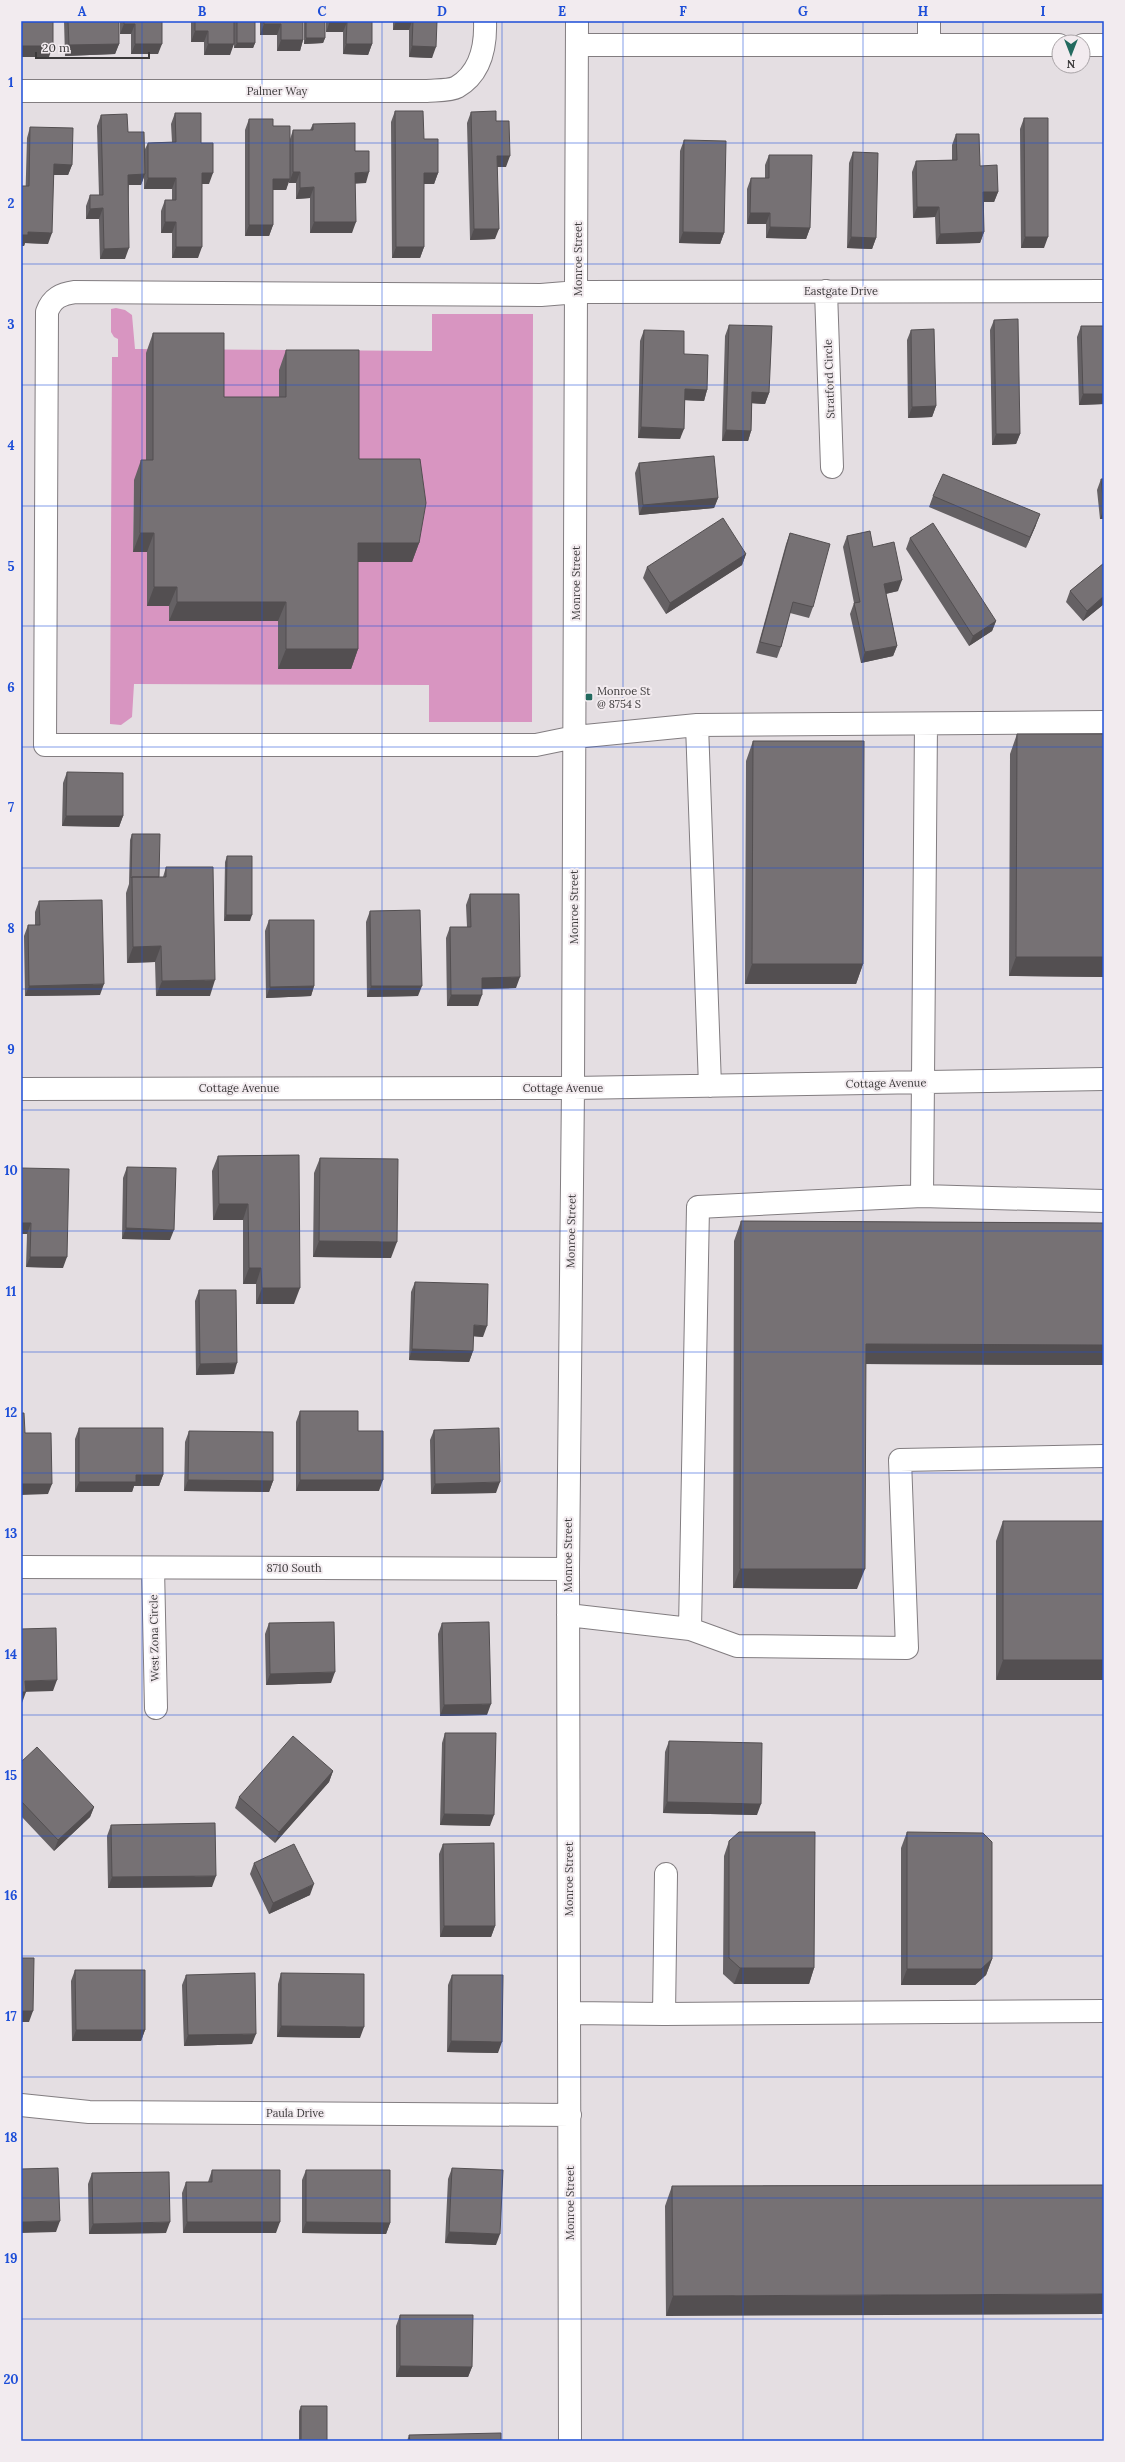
<svg xmlns="http://www.w3.org/2000/svg" width="1125" height="2462" font-family="Lora,serif">
  <style>
    .green { fill: #d895c1; fill-rule: evenodd }
    .lines { fill: none; stroke-linecap: round; stroke-linejoin: round }
    .minor-casing { stroke: #827d80; stroke-width: 24 }
    .minor { stroke: #fff; stroke-width: 22 }
    .wall { fill: #656164 }
    .shaded-wall { fill: #534f51 }
    .building { fill: #767174; stroke: #534f51 }
    .grid { fill: none; stroke: #1d4ed8; stroke-width: 1; stroke-opacity: 0.55 }
    .poi-dot { fill: #236a5f; stroke: #f2ebef; stroke-width: 1.5 }
    .labels { text-anchor: middle; dominant-baseline: central; stroke-width: 4; stroke-linejoin: round; paint-order: stroke }
    .street-label { font-size: 11px; fill: #3b393a; stroke: #f2ebef }
    .poi-label { font-size: 11px; fill: #3b393a; stroke: #f2ebef; text-anchor: start }
    .neatline { fill: none; stroke: #1d4ed8; stroke-width: 1.5 }
    .grid-label { font-size: 13px; text-anchor: middle; font-weight: bold; fill: #1d4ed8 }
  </style>
  <rect width="100%" height="100%" fill="#e4dee2"/>
  <path class="green" d="M116,308L125,310L132,315L135,349L432,351V314H533L532,722H429V685L134,684L132,717L121,725L110,724L112,357H118V339L114,337L111,332V309ZM279,417L352,479L279,669L278,621H170L169,606H147V552H133L134,480H146Z"/>
  <g class="lines">
    <defs>
      <path id="minor" d="M929,21V45
        M577,45H1059
        M1083,45H1104
        M21,91H426C434,90 450,91 457,87C481,73 486,47 485,21
        M826,291L832,467
        M1104,291L578,292L541,295L75,292C61,294 52,298 47,312L45,745H536L575,737L697,725L1104,722
        M697,725L710,1086
        M21,1089L573,1088L1104,1079
        M922,1196L1104,1201
        M21,1567L568,1569
        M153,1568L156,1708
        M568,1615L690,1629L737,1646L907,1648L900,1460L1104,1456
        M690,1629L698,1207L922,1196L926,724
        M570,2013L664,2014L666,1874
        M664,2014L1104,2011
        M21,2105L89,2112L570,2115
        M570,2441L568,1569L573,1088L577,21"/>
    </defs>
    <use href="#minor" class="minor-casing"/>
    <use href="#minor" class="minor"/>
  </g>
  <path class="wall" d="M64,21H119V44L115,54L65,56Z
    M120,21H162L158,54H131V34H120Z
    M191,21H234L230,55H204V42H191Z
    M234,21H255V43L253,48H234Z
    M260,21H303V40L300,51H277V35H260Z
    M304,21H325V38L323,43L304,44Z
    M326,21H372V44L368,55L343,54V32H326Z
    M393,21H437L432,58L409,57V30H393Z
    M395,111L424,139L438,173L434,184H424V247L420,258H392L391,122Z
    M471,112L496,121L506,167H497L495,239L470,240L467,123Z
    M175,113L201,143L209,184H202L198,258H172V233H161V211L165,200H172V189H144V177L141,185H129L125,259H100L99,219H86V206L90,195H99L97,126L101,115L128,132L144,151L148,143L172,142L171,124Z
    M1024,118L1044,248H1021L1020,129Z
    M249,119L273,126L290,139L293,130H310L313,124L355,151L366,183H355L352,233H310V198L296,199V183H289V179L286,190H273V225L269,236H245V130Z
    M30,127L72,165L68,175H54L48,244L25,243L24,246L27,138Z
    M956,134L980,166L998,192L994,202H984V232L980,243L936,244L935,217L913,218L912,172L916,161L952,160V145Z
    M684,140L724,233L720,244L679,243L680,151Z
    M853,152L876,238L872,249L847,248L849,163Z
    M769,155L810,228L806,239L766,238V224H747V189L751,178H765V165Z
    M994,320L1020,434L1016,444L992,445L990,330Z
    M729,325L769,393L765,404L752,403L751,431L748,441H722L725,336Z
    M1081,326L1104,404L1079,405L1077,337Z
    M644,330L684,354L707,390L704,401L685,400L680,439L638,438L640,341Z
    M911,330L936,406L932,417L908,418L907,340Z
    M153,333L224,397H279V370L286,350L359,459L419,543L412,562H358V649L351,669H278V621H169V606H147V552H133L134,480L141,460H146V353Z
    M639,463L718,498L714,508L639,515L635,473Z
    M1101,479H1104V519H1100L1097,490Z
    M933,496L1036,525L1026,548L929,507Z
    M790,533L813,607L809,618L790,613L781,647L777,658L756,653L786,544Z
    M847,536L873,547L898,591L886,594L897,646L893,656L861,663L850,614L854,603L843,547Z
    M910,538L996,621L992,631L969,646L906,549Z
    M746,554L742,565L666,614L643,578L647,567Z
    M1104,563V604L1083,621L1066,602L1070,591Z
    M1017,734H1104V977L1009,976L1010,754Z
    M753,741L863,964L856,984H745L746,761Z
    M67,772L123,816L119,827L62,826L63,783Z
    M132,834L159,877H163L166,867L210,996H156L155,962L127,963L126,893L129,884L130,840Z
    M227,856L250,921H224L225,862Z
    M470,894L516,988L482,989L478,1006H447L446,938L450,927H467L466,905Z
    M39,901L100,995L25,996L24,936L28,925H35V912Z
    M370,911L418,996L367,997L366,922Z
    M269,920L314,986L311,996L266,998L265,931Z
    M299,1155L294,1304H256V1284H243V1220H213L212,1171L218,1156Z
    M320,1158L391,1258L313,1257L314,1173Z
    M127,1167L170,1240L122,1239L123,1178Z
    M21,1168L63,1268L26,1267L27,1234Z
    M741,1221L1104,1223V1365L866,1364L857,1589L733,1588L734,1241Z
    M415,1282L483,1337L473,1336V1351L469,1362L409,1360L411,1292Z
    M199,1290L234,1374L196,1375L195,1301Z
    M300,1411L358,1431L379,1491H296V1422Z
    M79,1428L163,1475L159,1486H134L132,1492H75V1439Z
    M434,1430L496,1493L431,1494L430,1440Z
    M189,1431L273,1481L269,1492L184,1491L185,1442Z
    M1003,1521H1104L996,1680V1541Z
    M269,1623L331,1683L266,1685L265,1634Z
    M442,1623L487,1715L440,1716L438,1634Z
    M445,1733L490,1826L440,1825L442,1743Z
    M669,1741L757,1815L663,1813L665,1752Z
    M21,1762L94,1807L90,1817L54,1851L21,1816Z
    M333,1771L329,1782L275,1843L235,1808L239,1797Z
    M111,1825L212,1887L108,1888L107,1836Z
    M907,1832L992,1959L986,1975L975,1985H901V1848Z
    M729,1841L814,1968L809,1984H734L723,1974L724,1856Z
    M443,1844L495,1926L491,1937H440L439,1854Z
    M254,1863L310,1895L269,1914L250,1874Z
    M75,1970L145,2030L141,2041H72L71,1981Z
    M281,1973L360,2038L277,2037L278,1984Z
    M186,1975L252,2044L184,2046L182,1985Z
    M452,1975L498,2053L447,2052L448,1985Z
    M452,2168L496,2245L445,2243L448,2179Z
    M212,2170L276,2233H183L182,2193L186,2182H208Z
    M306,2170L390,2223L386,2234L302,2233V2180Z
    M92,2173L166,2233L89,2234L88,2184Z
    M1104,2185L666,2316L665,2206L672,2186Z
    M400,2315L472,2367L468,2377H396V2326Z
    M301,2406L327,2441H299V2411Z
    M409,2435L501,2441H407Z"/>
  <path class="shaded-wall" d="M330,21L347,22L343,32H326Z
    M396,21H412L409,30H393Z
    M124,24H135L131,34H120Z
    M264,24H281L277,35H260Z
    M195,31H208L204,42H191Z
    M306,38H325L323,43L304,44Z
    M281,40H303L300,51H277Z
    M237,43H255L253,48H234Z
    M119,44L115,54L65,56L69,45Z
    M135,44H162L158,54H131Z
    M208,44H234L230,55H204Z
    M346,44H372L368,55L343,54Z
    M21,46H53L49,57H21Z
    M412,46L436,47L432,58L409,57Z
    M497,156H510L506,167H493Z
    M54,164L72,165L68,175H50Z
    M293,172H300L296,183H289Z
    M369,172L366,183L351,184L355,173Z
    M202,173H213L209,184H198Z
    M424,173H438L434,184H420Z
    M145,174L141,185H125L128,175Z
    M148,178H176L172,189H144Z
    M273,179H290L286,190H269Z
    M314,187L310,198L296,199L300,188Z
    M983,192H998L994,202H979Z
    M917,207H939L935,217L913,218Z
    M103,208L99,219H86L90,209Z
    M750,213H770L766,224H747Z
    M165,222H176L172,233H161Z
    M314,222H356L352,233H310Z
    M249,225H273L269,236H245Z
    M770,227L810,228L806,239L766,238Z
    M474,229H499L495,239L470,240Z
    M28,232L52,233L48,244L25,243L24,246H21V235Z
    M683,232L724,233L720,244L679,243Z
    M984,232L980,243L936,244L940,234Z
    M851,237L876,238L872,249L847,248Z
    M1025,237H1048L1044,248H1021Z
    M176,247H202L198,258H172Z
    M396,247H424L420,258H392Z
    M129,248L125,259H100L104,249Z
    M685,389L707,390L704,401L681,400Z
    M752,392L769,393L765,404L748,403Z
    M1083,394H1104V404L1079,405Z
    M936,406L932,417L908,418L912,407Z
    M641,427L684,429L680,439L638,438Z
    M726,430L751,431L748,441H722Z
    M996,434H1020L1016,444L992,445Z
    M718,498L714,508L639,515L643,505Z
    M1104,508V519H1100Z
    M1040,514L1036,525L1026,548L1030,537Z
    M140,533H154L147,552H133Z
    M358,543H419L412,562H351Z
    M746,554L742,565L666,614L670,603Z
    M902,580L898,591L880,595L884,584Z
    M154,587H177L169,606H147Z
    M1104,596V604L1083,621L1087,611Z
    M177,602H286L278,621H169Z
    M996,621L992,631L969,646L973,636Z
    M897,646L893,656L861,663L865,652Z
    M286,649H358L351,669H278Z
    M66,816H123L119,827L62,826Z
    M226,915H252L250,921H224Z
    M161,946L155,962L127,963L133,947Z
    M1016,957H1104V977L1009,976Z
    M752,964H863L856,984H745Z
    M520,977L516,988L478,989L482,978Z
    M215,980L210,996H156L162,981Z
    M104,984L100,995L25,996L29,986Z
    M314,986L311,996L266,998L270,987Z
    M371,986H422L418,996L367,997Z
    M451,995H482L478,1006H447Z
    M219,1204H248L243,1220H213Z
    M21,1223H31L27,1234H21Z
    M126,1228L174,1230L170,1240L122,1239Z
    M319,1241L397,1242L391,1258L313,1257Z
    M30,1257H67L63,1268L26,1267Z
    M249,1268H261L256,1284H243Z
    M262,1288H300L294,1304H256Z
    M474,1325L487,1326L483,1337L470,1336Z
    M866,1344L1104,1345V1365L858,1364Z
    M412,1349L473,1351L469,1362L409,1360Z
    M237,1363L234,1374L196,1375L200,1364Z
    M136,1475H163L159,1486H134L132,1492H75L79,1482Z
    M188,1480L273,1481L269,1492L184,1491Z
    M300,1480H383L379,1491H296Z
    M500,1482L496,1493L431,1494L435,1484Z
    M21,1484H52L48,1494L21,1495Z
    M740,1569H865L857,1589L733,1588Z
    M1003,1660H1104V1680H996Z
    M335,1672L331,1683L266,1685L270,1674Z
    M57,1680L53,1691L21,1692L25,1681Z
    M21,1692H26L22,1703H21Z
    M491,1704L487,1715L440,1716L444,1705Z
    M333,1771L329,1782L275,1843L279,1832Z
    M667,1802L761,1804L757,1815L663,1813Z
    M94,1807L90,1817L54,1851L58,1840Z
    M444,1814L494,1815L490,1826L440,1825Z
    M216,1876L212,1887L108,1888L112,1877Z
    M314,1884L310,1895L269,1914L273,1903Z
    M444,1926H495L491,1937H440Z
    M992,1959L986,1975L975,1985H901L907,1969Z
    M740,1968H814L809,1984H734Z
    M21,2011H33L29,2022H21Z
    M281,2026L364,2027L360,2038L277,2037Z
    M76,2030H145L141,2041H72Z
    M256,2034L252,2044L184,2046L188,2035Z
    M451,2041L502,2042L498,2053L447,2052Z
    M60,2221L56,2232L21,2233V2222Z
    M170,2222L166,2233L89,2234L93,2224Z
    M187,2222H280L276,2233H183Z
    M306,2222L390,2223L386,2234L302,2233Z
    M449,2232L500,2234L496,2245L445,2243Z
    M1104,2294V2314L666,2316L673,2296Z
    M400,2366L472,2367L468,2377H396Z"/>
  <path class="building" d="M21,21H53V46H21Z
    M68,21H119V44L69,45Z
    M124,21H162V44H135V24H124Z
    M195,21H234V44H208V31H195Z
    M237,21H255V43H237Z
    M264,21H303V40H281V24H264Z
    M306,21H325V38H306Z
    M331,21H372V44H346L347,22Z
    M413,21H437L436,47L412,46Z
    M395,111H423L424,139H438V173H424V247H396Z
    M496,111V121H509L510,156H497L499,229H474L471,112Z
    M175,113H201V143H213V173H202V247H176V222H165V200H176V178H148V143L176,142Z
    M127,114L128,132H144L145,174L128,175L129,248L104,249L103,208L90,209V195H103L101,115Z
    M1024,118H1048V237H1025Z
    M249,119H273V126H290V179H273V225H249Z
    M355,123V151H369V172L355,173L356,222H314V187L300,188V172H293V130H313V124Z
    M30,127L73,128L72,165L54,164L52,233L28,232V235H21V186H29Z
    M956,134H979L980,166L997,165L998,192H983L984,232L940,234L939,207H917L916,161L957,160Z
    M684,140L726,141L724,233L683,232Z
    M853,152L878,153L876,238L851,237Z
    M769,155H812L810,228L770,227V213H750L751,178H769Z
    M1018,319L1020,434H996L994,320Z
    M729,325L772,326L769,393L752,392L751,431L726,430Z
    M1081,326H1104V394H1083Z
    M934,329L936,406L912,407L911,330Z
    M644,330L684,331V354L708,355L707,390L685,389L684,429L641,427Z
    M153,333H224V397H286V350H359V459H420L426,503L419,543H358V649H286V602H177V587H154V533H140L141,460H153Z
    M714,456L718,498L643,505L639,463Z
    M943,474L1040,514L1030,537L933,496Z
    M1101,479H1104V508Z
    M723,518L746,554L670,603L647,567Z
    M933,523L996,621L973,636L910,538Z
    M870,531L873,547L894,542L902,580L884,584L897,646L865,652L854,603L860,602L847,536Z
    M790,533L830,544L813,607L793,602L781,647L760,642Z
    M1104,563V596L1087,611L1070,591Z
    M1017,734H1104V957H1016Z
    M753,741H864L863,964H752Z
    M67,772L123,773V816H66Z
    M132,834H160L159,877H132L131,878Z
    M227,856H252V915H226Z
    M166,867H213L215,980L162,981L161,946L133,947L132,877H166Z
    M470,894H519L520,977L482,978V995H451L450,927H471Z
    M102,900L104,984L29,986L28,925H40L39,901Z
    M420,910L422,986H371L370,911Z
    M269,920H314V986L270,987Z
    M299,1155L300,1288H262L261,1268H249L248,1204H219L218,1156Z
    M320,1158L398,1159L397,1242L319,1241Z
    M127,1167L176,1168L174,1230L126,1228Z
    M21,1168L69,1169L67,1257H30L31,1223H21Z
    M741,1221L1104,1223V1345L866,1344L865,1569H740Z
    M415,1282L488,1284L487,1326L474,1325L473,1351L412,1349Z
    M199,1290H236L237,1363L200,1364Z
    M300,1411H358V1431H383V1480H300Z
    M21,1413H24L25,1433H51L52,1484H21Z
    M79,1428H163V1475H136V1482H79Z
    M499,1428L500,1482L435,1484L434,1430Z
    M189,1431L273,1432V1481L188,1480Z
    M1003,1521H1104V1660H1003Z
    M334,1622L335,1672L270,1674L269,1623Z
    M489,1622L491,1704L444,1705L442,1623Z
    M56,1628L57,1680L25,1681L26,1692H21V1629Z
    M445,1733H496L494,1815L444,1814Z
    M293,1736L333,1771L279,1832L239,1797Z
    M669,1741L762,1743L761,1804L667,1802Z
    M37,1747L94,1807L58,1840L21,1801V1762Z
    M215,1823L216,1876L112,1877L111,1825Z
    M739,1832H815L814,1968H740L729,1958V1841Z
    M907,1832L983,1833L992,1842V1959L981,1969H907Z
    M494,1843L495,1926H444L443,1844Z
    M294,1844L314,1884L273,1903L254,1863Z
    M21,1958H34L33,2011H21Z
    M75,1970H145V2030H76Z
    M255,1973L256,2034L188,2035L186,1975Z
    M281,1973L364,1974V2027L281,2026Z
    M452,1975H503L502,2042L451,2041Z
    M58,2168L60,2221L21,2222V2169Z
    M452,2168L503,2170L500,2234L449,2232Z
    M212,2170H280V2222H187L186,2182H212Z
    M306,2170H390V2223L306,2222Z
    M169,2172L170,2222L93,2224L92,2173Z
    M1104,2185V2294L673,2296L672,2186Z
    M400,2315H473L472,2367L400,2366Z
    M301,2406H327V2441H301Z
    M501,2433V2441H410L409,2435Z"/>
  <path class="grid" d="M142,21V2441M262,21V2441M382,21V2441M502,21V2441M623,21V2441M743,21V2441M863,21V2441M983,21V2441M21,143H1104M21,264H1104M21,385H1104M21,506H1104M21,626H1104M21,747H1104M21,868H1104M21,989H1104M21,1110H1104M21,1231H1104M21,1352H1104M21,1473H1104M21,1594H1104M21,1715H1104M21,1836H1104M21,1956H1104M21,2077H1104M21,2198H1104M21,2319H1104"/>
  <rect class="poi-dot" x="585" y="693" width="8" height="8" rx="2"/>
  <g class="labels">
    <g class="street-label">
      <text x="277" y="91">Palmer Way</text>
      <text transform="translate(578 259) rotate(-90)">Monroe Street</text>
      <text x="841" y="291">Eastgate Drive</text>
      <text transform="translate(829 379) rotate(-92)">Stratford Circle</text>
      <text transform="translate(576 583) rotate(-90)">Monroe Street</text>
      <text transform="translate(574 907) rotate(-90)">Monroe Street</text>
      <text transform="translate(886 1083) rotate(-1)">Cottage Avenue</text>
      <text x="239" y="1088">Cottage Avenue</text>
      <text x="563" y="1088">Cottage Avenue</text>
      <text transform="translate(571 1231) rotate(-89)">Monroe Street</text>
      <text transform="translate(568 1555) rotate(-90)">Monroe Street</text>
      <text x="294" y="1568">8710 South</text>
      <text transform="translate(154 1638) rotate(-91)">West Zona Circle</text>
      <text transform="translate(569 1879) rotate(-90)">Monroe Street</text>
      <text x="295" y="2113">Paula Drive</text>
      <text transform="translate(570 2203) rotate(-90)">Monroe Street</text>
    </g>
    <g class="poi-label">
      <text x="597" y="691">Monroe St<tspan x="597" dy="13">@ 8754 S</tspan></text>
    </g>
  </g>
  <rect width="1125" height="2462" fill="none" stroke="#f2ebef" stroke-width="44"/>
  <g transform="translate(1071 54) rotate(180)"><circle r="19" fill="#f2ebef" stroke="#a9a4a7"/>
  <path d="M0-3L7 15L0 10L-7 15Z" fill="#236a5f"/>
  <text y="-6" font-size="11" font-weight="bold" text-anchor="middle" fill="#3b393a">N</text>
  </g>
  <path d="M36 52v6h113v-6" fill="none" stroke="#3b393a" stroke-width="2"/>
  <text x="42" y="52" font-size="12" fill="#3b393a" stroke="#f2ebef" stroke-width="3" paint-order="stroke">20 m</text>
  <rect x="22" y="22" width="1081" height="2418" class="neatline"/>
  <g class="grid-label">
    <text x="82" y="16">A</text>
    <text x="202" y="16">B</text>
    <text x="322" y="16">C</text>
    <text x="442" y="16">D</text>
    <text x="562" y="16">E</text>
    <text x="683" y="16">F</text>
    <text x="803" y="16">G</text>
    <text x="923" y="16">H</text>
    <text x="1043" y="16">I</text>
    <text x="11" y="87">1</text>
    <text x="11" y="208">2</text>
    <text x="11" y="329">3</text>
    <text x="11" y="450">4</text>
    <text x="11" y="571">5</text>
    <text x="11" y="692">6</text>
    <text x="11" y="812">7</text>
    <text x="11" y="933">8</text>
    <text x="11" y="1054">9</text>
    <text x="11" y="1175">10</text>
    <text x="11" y="1296">11</text>
    <text x="11" y="1417">12</text>
    <text x="11" y="1538">13</text>
    <text x="11" y="1659">14</text>
    <text x="11" y="1780">15</text>
    <text x="11" y="1900">16</text>
    <text x="11" y="2021">17</text>
    <text x="11" y="2142">18</text>
    <text x="11" y="2263">19</text>
    <text x="11" y="2384">20</text>
  </g>
</svg>
